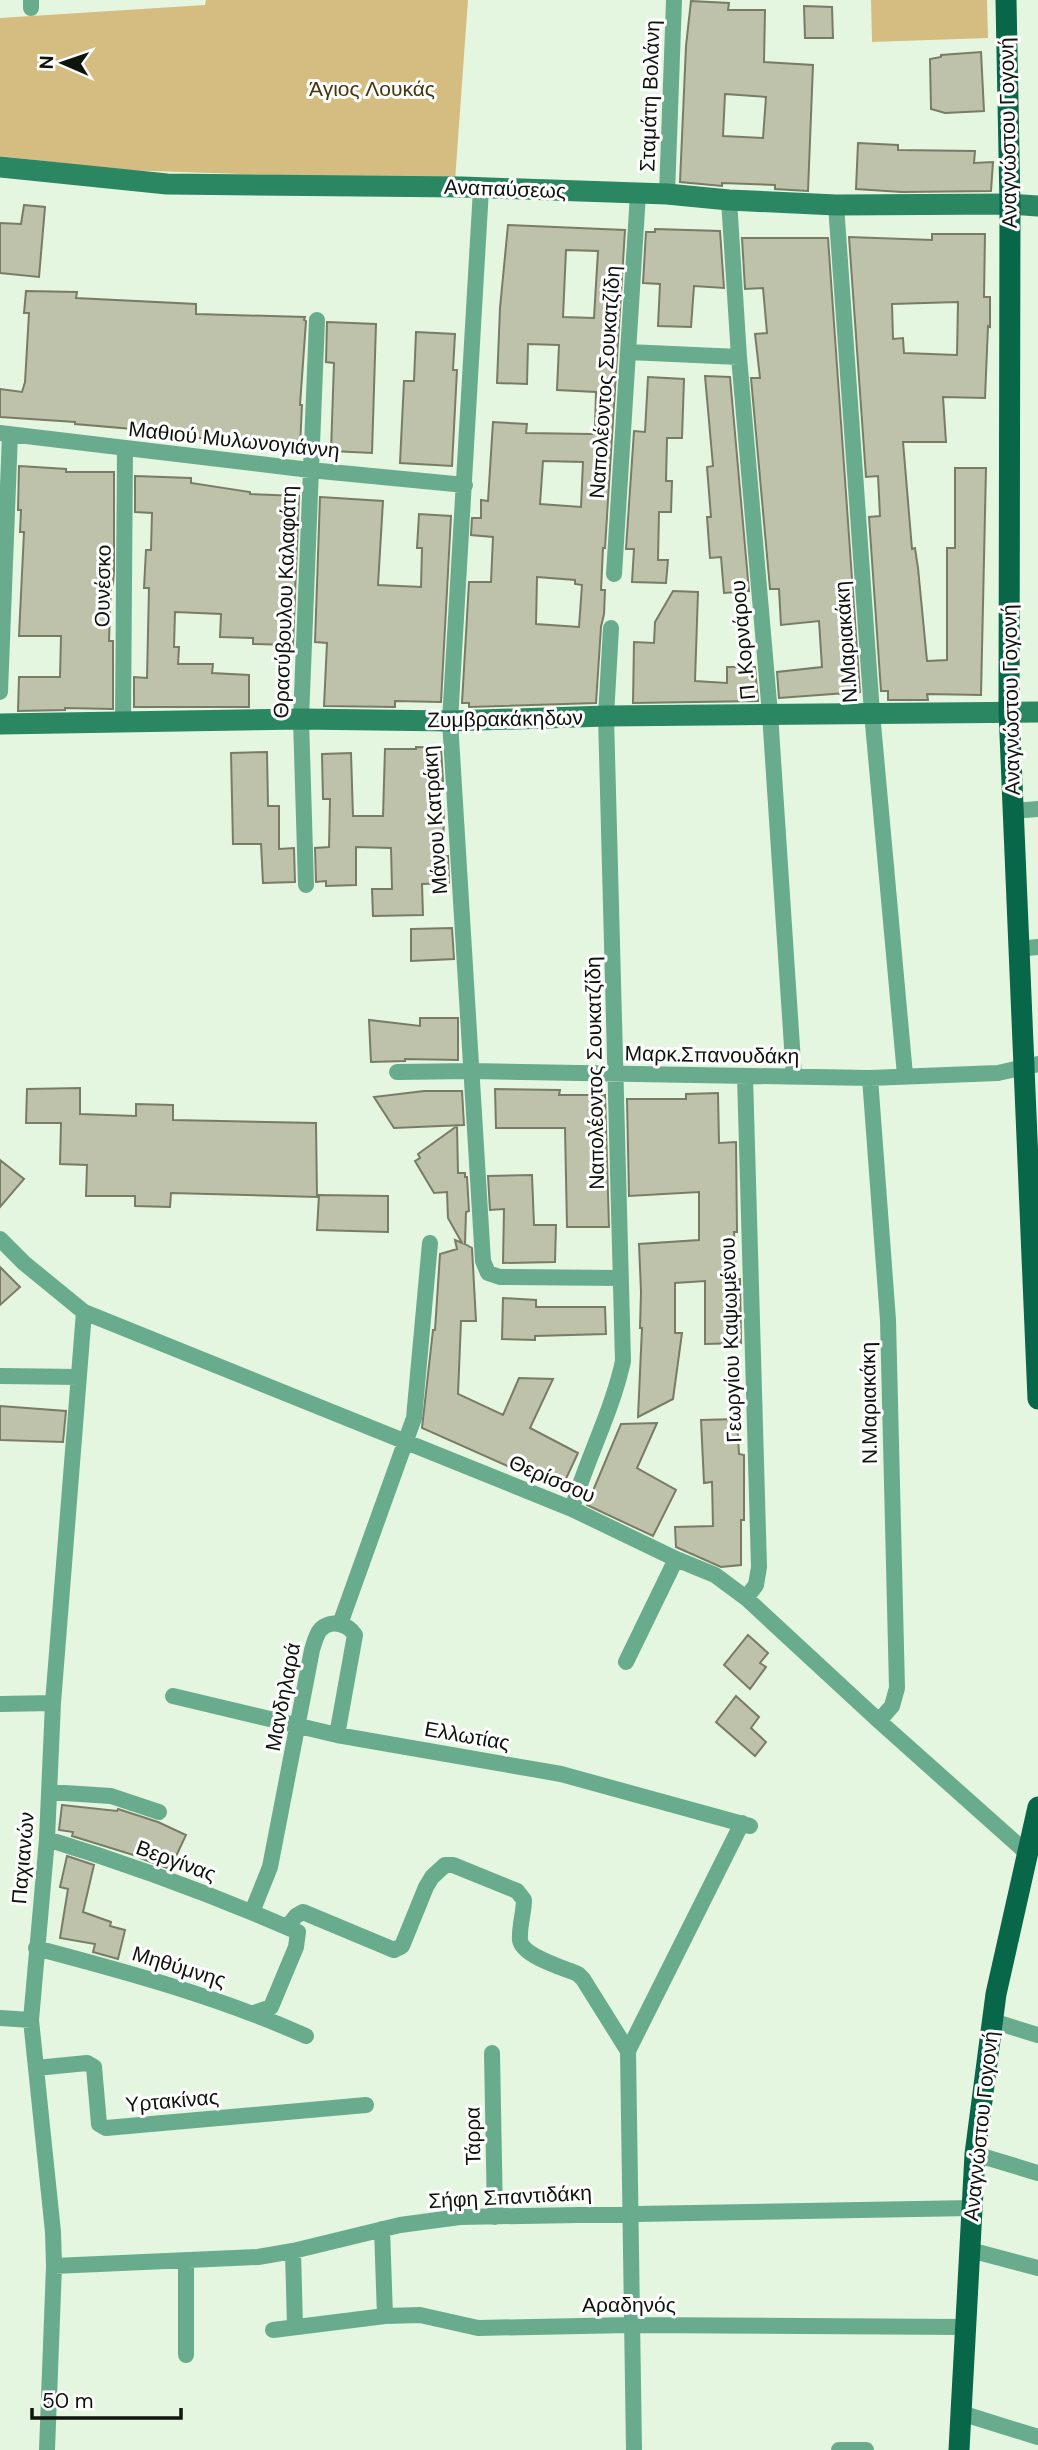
<svg xmlns="http://www.w3.org/2000/svg" width="1038" height="2450" font-family="'DM Sans',sans-serif">
  <style>
    .green { fill: #d5bd81 }
    .building { fill: #bfc2aa; stroke: #797c65; stroke-width: 2; fill-rule: evenodd }
    .lines { fill: none; stroke-linecap: round; stroke-linejoin: round }
    .street { stroke: #68ac8d; stroke-width: 16 }
    .secondary { stroke: #2b8662; stroke-width: 21 }
    .primary { stroke: #076748; stroke-width: 21 }
    .labels { text-anchor: middle; dominant-baseline: central; stroke-width: 6; stroke-linejoin: round; paint-order: stroke }
    .park-label { font-size: 21px; fill: #46360a; stroke: #fff }
    .street-label { font-size: 21px; fill: #0f140d; stroke: #fff }
  </style>
  <rect width="100%" height="100%" fill="#e5f6e0"/>
  <path class="green" d="M206,0H468L455,181L122,170L0,156V18L205,5Z
    M871,0H987L988,38L872,42Z"/>
  <path class="building" d="M691,1L729,3L728,10H765L764,62L813,65L808,191L775,189V185L722,183V186L680,182L686,46ZM725,94L766,97L763,138L723,136Z
    M804,6L832,7L833,38H805Z
    M981,52L984,111L945,113L931,109L930,59L941,57V55Z
    M858,143L898,145V150L975,151L974,163L993,162L991,191L902,192L856,189Z
    M24,205L45,207L39,277L0,273V223L21,224Z
    M508,225L625,230L605,548H603L601,590H605L604,614L601,627L596,703L469,707V703H462L469,582H491L493,537L471,535L472,518H481V500L488,501L493,422L527,424L526,433L592,434L593,428H595L596,392L557,390L559,345L528,344L527,384L497,383L500,308ZM566,250L598,251L594,318L563,317ZM543,461L583,462L581,507L540,504ZM537,577L575,580V584L582,585L579,627L536,624Z
    M655,229L720,231L724,288L694,286L691,327L658,326L660,284L643,283L646,232H655Z
    M932,234H985L984,297H990V327L988,326L985,398L943,397L946,442H903L912,549L915,548L918,568L927,661L947,660V548H955V468H986L981,695L927,694L928,700H888V691H881L869,517L880,516L878,476L866,477L849,237L932,240ZM958,302L957,355L904,353L903,338L893,339L892,304Z
    M742,238H828L860,692L779,698L777,672L822,667L819,621L781,625L779,589H770L751,378H760L755,334L767,333L763,288L745,289Z
    M26,291L77,292L76,298L196,304V314L305,317L304,320L306,321L300,405H302L300,447L144,433V430L75,424V422L0,417V389L22,392L25,382L29,313H24Z
    M327,322L376,324L372,453L331,451L334,363L326,362Z
    M416,332L455,334L453,370H457L452,466L400,463L404,381H414Z
    M705,376L730,377L749,591L724,593L721,557L710,558L707,517H711L707,467L713,466Z
    M648,377L684,379L682,438H667L666,481H672L671,512H659L658,560H668L666,583L632,582L634,549H626L634,431L645,432Z
    M19,466L66,469V472H114V572L113,584L111,583L109,641H113V709L65,708V710L18,711L19,677H60L61,636H19L24,532H20L21,510H18Z
    M135,476L191,478V483L250,492V494L299,496L293,645L253,644V638L220,637L221,614L175,612L174,647H179L178,664H213L212,673L249,675V707H134V677L147,678L149,588H144L146,550H151L152,513L135,512Z
    M320,497L383,501L378,585L421,587L422,548H417L419,514L451,516L441,702L395,701V707L324,706L327,643L315,642Z
    M673,591L698,592L695,681L727,683V667H755L758,701L633,703L634,642L654,643L655,622Z
    M416,747L441,748L443,781H439V811H444L443,857L448,856L449,883L422,884L423,915L373,916L372,889H392L391,848L356,847V885L326,886V881L316,882L315,848L329,847L330,799H323L322,754L351,753L353,816H383L385,749H416Z
    M267,752L268,806H279V849L294,848L295,882L263,883L261,844H233L231,753Z
    M452,928L454,959L411,961V929Z
    M420,1018H458V1060L405,1059V1061L371,1062L369,1020L420,1026Z
    M80,1088V1114L136,1116V1104L173,1105V1120L316,1123L317,1197L171,1193L170,1207L135,1206V1196H86L87,1165L60,1164L61,1123H26L27,1089Z
    M495,1089L560,1090L559,1095H605L609,1227H567L565,1128H496Z
    M424,1091H462L464,1125L394,1128L374,1097Z
    M718,1093L719,1143L736,1142L737,1232H734L736,1279H740L741,1343L705,1344V1281L675,1283V1333H682L673,1399L638,1417L642,1328H640L641,1292L639,1244L699,1240V1192L629,1196L627,1099H686V1094Z
    M457,1126L458,1173H465V1177H467L469,1211L466,1212L465,1244L472,1248L476,1321H461L458,1394L503,1415L519,1378L553,1379L530,1428L578,1453L564,1483L517,1456L512,1468L422,1428L433,1330H435L440,1254L457,1249L455,1240L462,1243L448,1218L447,1192L434,1193L415,1161L420,1158L418,1154Z
    M0,1160L24,1179L0,1207Z
    M532,1175L534,1225H556L555,1262L503,1263L504,1209L490,1210L488,1176Z
    M319,1195L388,1196V1232L317,1230Z
    M0,1267L20,1287L0,1305Z
    M503,1298L536,1300V1307H605L606,1334L535,1336V1340L502,1339Z
    M0,1406L66,1411L63,1442L0,1440Z
    M737,1419L739,1454L744,1455V1520H741V1565L721,1567L676,1547L675,1527L713,1526L712,1482L704,1483L701,1420Z
    M657,1423L637,1468L676,1490L653,1536L587,1505L621,1424Z
    M748,1635L768,1653L760,1663L766,1667L750,1689L724,1665Z
    M736,1696L759,1717L751,1728L766,1742L755,1756L716,1722Z
    M62,1805L117,1811L118,1809L158,1822L186,1835L170,1869L140,1858V1857L72,1836L73,1832L59,1830Z
    M67,1856L94,1865L83,1912L111,1922L110,1926L125,1930L118,1959L93,1952L95,1944L60,1938L68,1889L60,1887Z"/>
  <g class="lines">
    <path class="street" d="M31,8V0
      M481,189L450,721L483,1261L488,1273L500,1277L620,1278
      M667,194L674,0
      M729,200L739,357L770,714L794,1077
      M836,205L872,713L905,1075
      M628,352L739,357
      M0,433L310,470L465,485
      M614,574L638,194
      M0,692L10,434
      M123,723L125,448
      M1012,811L1038,809
      M306,885L301,719L317,320
      M1018,949L1038,947
      M397,1072L471,1071L870,1078L998,1073L1038,1064
      M745,1076L759,1567L756,1585L746,1598
      M870,1078L888,1320L897,1688L892,1706L879,1721
      M0,1239L24,1263L84,1312L572,1509L676,1559L715,1575L746,1598L879,1721L1028,1854
      M0,1376L79,1377
      M572,1509C587,1458 612,1412 623,1361L606,716L611,628
      M340,1624L414,1418L430,1243
      M626,1662L676,1559
      M173,1696L337,1735L561,1774L750,1826
      M0,1704L53,1703
      M49,1792L111,1796L159,1812
      M47,1839C132,1865 216,1896 298,1932L296,1947L271,2007L254,2013
      M252,1912L270,1867L312,1650C314,1644 316,1634 321,1629C332,1619 348,1624 355,1635L337,1735
      M287,1927L296,1916L303,1912L394,1950L402,1946L426,1887L432,1877L445,1865H453L517,1891L524,1900C524,1912 519,1927 520,1940C522,1956 564,1968 578,1974L583,1979L628,2051
      M36,1948C127,1972 219,1997 306,2036
      M0,2018L31,2020
      M992,2021L1038,2035
      M492,2053L495,2217
      M36,2068L87,2063L94,2067L99,2124L106,2128L366,2105
      M975,2154L1038,2173
      M382,2229L385,2316
      M970,2250L1038,2268
      M293,2251L295,2327
      M186,2261V2355
      M54,2266L258,2257L293,2251L400,2225L460,2217L972,2208
      M273,2330L385,2316L420,2315L478,2328L631,2325L965,2327
      M961,2413L1038,2437
      M47,2450L54,2266L53,2232L31,2020L47,1839L53,1703L84,1312
      M634,2450L628,2051L742,1823
      M839,2450H866"/>
    <path class="secondary" d="M0,167L167,184L462,187L667,194L729,200L836,205L1010,204L1038,206
      M0,724L301,719L450,721L606,716L1038,712"/>
    <path class="primary" d="M1006,0L1010,204L1009,711L1038,1399
      M959,2450L975,2154L996,1994L1038,1807"/>
  </g>
  <g class="labels">
    <g class="park-label">
      <text x="372" y="89">Άγιος Λουκάς</text>
    </g>
    <g class="street-label">
      <text transform="translate(650 96) rotate(-88)">Σταμάτη Βολάνη</text>
      <text transform="translate(1008 133) rotate(-91)">Αναγνώστου Γογονή</text>
      <text transform="translate(505 189) rotate(2)">Αναπαύσεως</text>
      <text transform="translate(605 382) rotate(-86)">Ναπολέοντος Σουκατζίδη</text>
      <text transform="translate(234 440) rotate(6)">Μαθιού Μυλωνογιάννη</text>
      <text transform="translate(103 586) rotate(-89)">Ουνέσκο</text>
      <text transform="translate(285 602) rotate(-88)">Θρασύβουλου Καλαφάτη</text>
      <text transform="translate(743 640) rotate(-95)">Π .Κορνάρου</text>
      <text transform="translate(846 642) rotate(-94)">Ν.Μαριακάκη</text>
      <text transform="translate(1011 700) rotate(-91)">Αναγνώστου Γογονή</text>
      <text transform="translate(505 719) rotate(-1)">Ζυμβρακάκηδων</text>
      <text transform="translate(435 820) rotate(-94)">Μάνου Κατράκη</text>
      <text transform="translate(712 1055) rotate(1)">Μαρκ.Σπανουδάκη</text>
      <text transform="translate(595 1073) rotate(-91)">Ναπολέοντος Σουκατζίδη</text>
      <text transform="translate(731 1340) rotate(-92)">Γεωργίου Καψωμένου</text>
      <text transform="translate(869 1403) rotate(-91)">Ν.Μαριακάκη</text>
      <text transform="translate(552 1479) rotate(23)">Θερίσσου</text>
      <text transform="translate(283 1697) rotate(-79)">Μανδηλαρά</text>
      <text transform="translate(467 1736) rotate(10)">Ελλωτίας</text>
      <text transform="translate(23 1858) rotate(-85)">Παχιανών</text>
      <text transform="translate(176 1861) rotate(20)">Βεργίνας</text>
      <text transform="translate(179 1967) rotate(17)">Μηθύμνης</text>
      <text transform="translate(172 2101) rotate(-5)">Υρτακίνας</text>
      <text transform="translate(981 2126) rotate(-84)">Αναγνώστου Γογονή</text>
      <text transform="translate(473 2136) rotate(-91)">Τάρρα</text>
      <text transform="translate(510 2197) rotate(-3)">Σήφη Σπαντιδάκη</text>
      <text x="629" y="2305">Αραδηνός</text>
    </g>
  </g>
  <g transform="translate(63 63) rotate(272)" stroke="#ffffff" stroke-width="5" paint-order="stroke">
  <path d="M0-5L12 26L0 18L-12 26Z" fill="#0f140d"/>
  <text y="-10" font-size="19" font-weight="bold" text-anchor="middle" fill="#0f140d">N</text>
  </g>
  <path d="M32 2408v10h149v-10" fill="none" stroke="#0f140d" stroke-width="3.5"/>
  <text x="42" y="2408" font-size="21" fill="#0f140d" stroke="#ffffff" stroke-width="5" paint-order="stroke">50 m</text>
</svg>
